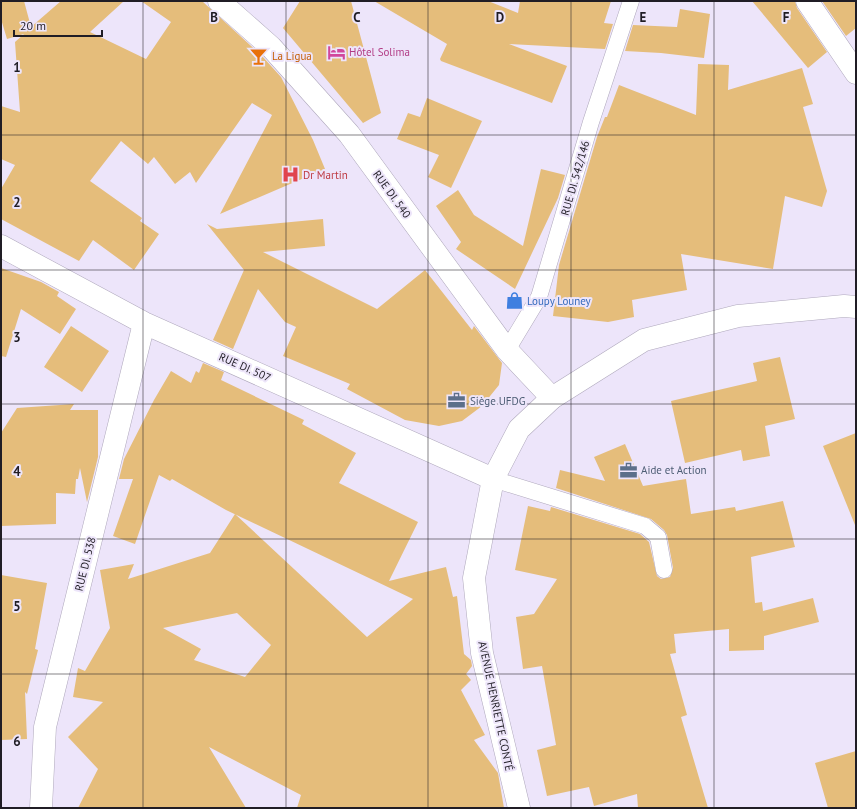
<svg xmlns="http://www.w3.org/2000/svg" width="857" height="809" font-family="'PT Sans',sans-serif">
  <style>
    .building { fill: #e5bd7b; fill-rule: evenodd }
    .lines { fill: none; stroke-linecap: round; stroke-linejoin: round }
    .lane-casing { stroke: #afa8bc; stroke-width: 17 }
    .street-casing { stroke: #afa8bc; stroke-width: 23 }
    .secondary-casing { stroke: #afa8bc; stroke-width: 23 }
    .lane { stroke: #fff; stroke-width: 16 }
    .street { stroke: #fff; stroke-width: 22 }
    .secondary { stroke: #fff; stroke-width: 22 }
    .grid { fill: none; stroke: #201d25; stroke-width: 1; stroke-opacity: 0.55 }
    .labels { text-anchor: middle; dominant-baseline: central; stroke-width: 4; stroke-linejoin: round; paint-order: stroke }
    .hotel-label { font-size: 11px; fill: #b23c85; stroke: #ede5fa; text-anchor: start }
    .food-label { font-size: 11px; fill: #c56008; stroke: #ede5fa; text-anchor: start }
    .health-label { font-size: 11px; fill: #be3a42; stroke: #ede5fa; text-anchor: start }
    .street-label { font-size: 11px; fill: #201d25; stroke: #ede5fa }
    .shop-label { font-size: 11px; fill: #366cbe; stroke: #ede5fa; text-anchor: start }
    .service-label { font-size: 11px; fill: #4e5e75; stroke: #ede5fa; text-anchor: start }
    .grid-label { font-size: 13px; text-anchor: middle; font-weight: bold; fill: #201d25; stroke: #ede5fa; stroke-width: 4; stroke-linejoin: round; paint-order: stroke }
  </style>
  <rect width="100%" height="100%" fill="#ede5fa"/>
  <path class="building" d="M1,1H24L31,27L61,1H124L90,32L146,59L171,22L141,1H202L262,56L281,77L313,140L325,169L220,214L272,115L252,103L196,183L190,172L175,184L154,157L148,164L121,141L90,181L142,218L140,221L159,234L134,270L93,240L79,261L1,219V189L15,165L1,159V106L20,112L15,42L24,34L7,39L1,19Z
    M300,1H351L381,113L363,123L283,28Z
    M374,1H488L518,13L520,1H611L604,23L613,24L605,49L509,44L567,66L552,103L441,61L440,59L447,44Z
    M752,1H795L797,8L827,52L808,68Z
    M822,1H856V28L846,36Z
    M680,9L710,14L704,58L661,53L625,51L633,25L677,27Z
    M698,64L729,65L728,90L802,68L813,104L803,107L827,191L822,207L785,196L773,269L681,254L687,290L632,300L634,317L608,322L553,316L559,265L597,137L605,117H607L619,85L696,115Z
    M427,98L482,121L451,188L428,177L439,155L397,139L408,113L420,117Z
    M541,169L565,175L558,198L515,289L456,249L461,242L436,206L458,190L474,215L523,246Z
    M323,219L325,246L263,252L377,309L425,270L472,330L474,326L502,363L499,385L482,406L462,421L439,426L405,420L347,389L350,384L283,356L296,327L285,322L258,289L233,349L213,340L244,270L207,224L217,229Z
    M1,268L41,282L59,292L57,296L76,309L60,334L21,309L6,357L1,356Z
    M71,326L109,351L82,392L44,367Z
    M780,357L795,419L765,426L770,456L743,461L741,450L685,463L671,401L757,381L753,363Z
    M203,363L224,372L221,380L304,420L302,424L356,453L339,483L418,522L389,581L446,567L453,597L457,596L464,654L471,660L472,666L466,674L471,680L461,690L485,735L474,740L498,773L504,808H297L301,795L209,747L246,808H78L98,769L68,737L103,702L73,697L78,668L85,671L110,628L100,570L134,564L128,579L210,553L235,514L367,637L413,599L226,510L172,479L170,481L159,475L135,544L113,536L133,479H119L124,459L154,400L171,371L191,383L196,371L199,373ZM237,613L271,645L245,677L194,660L201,649L163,628Z
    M74,404L70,410H98V457L87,502L80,468L78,479H76L75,494L56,493V524L1,526V433L17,408Z
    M856,433V525H855L823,446Z
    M625,444L643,486L686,479L691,514L735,507L736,511L783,501L795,547L751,557L755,603L762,602L763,611L813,598L819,622L764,636V650L729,651V629L674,634L676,653L670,654L687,715L681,717L708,808H638L637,794L594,806L589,787L547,796L537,750L556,745L542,666L523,669L516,617L534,614L557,579L515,570L528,506L550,511L551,507L640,534L649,542L657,576L661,579L670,577L673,568L667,535L664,530L651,519L556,488L560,470L605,481L594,457Z
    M1,575L47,583L35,649L38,650L27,694L25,692L27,739L1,740Z
    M856,751V808H828L815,763Z"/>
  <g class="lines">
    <defs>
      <path id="lane" d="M507,350L539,297L591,122L631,1
        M493,479L645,526L658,537L664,570"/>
      <path id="street" d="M219,1L271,47L349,134L507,350L552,398
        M807,1L856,73
        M1,246L144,323L493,479
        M41,808L45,727L144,323"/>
      <path id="secondary" d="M519,808L482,653L474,578L493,479L519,429L552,398L644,340L738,316L844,306L856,307"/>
    </defs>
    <use href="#lane" class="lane-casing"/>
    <use href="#street" class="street-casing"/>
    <use href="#secondary" class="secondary-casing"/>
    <use href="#lane" class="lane"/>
    <use href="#street" class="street"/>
    <use href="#secondary" class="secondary"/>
  </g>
  <path class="grid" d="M143,1V808M286,1V808M428,1V808M571,1V808M714,1V808M1,135H856M1,270H856M1,404H856M1,539H856M1,674H856"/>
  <defs>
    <symbol id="hotel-bare" viewBox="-9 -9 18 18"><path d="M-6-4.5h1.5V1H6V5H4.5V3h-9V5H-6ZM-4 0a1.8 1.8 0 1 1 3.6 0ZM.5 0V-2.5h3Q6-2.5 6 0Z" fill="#d1479c" stroke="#ede5fa" stroke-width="2.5" paint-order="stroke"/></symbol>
    <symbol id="bar-bare" viewBox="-9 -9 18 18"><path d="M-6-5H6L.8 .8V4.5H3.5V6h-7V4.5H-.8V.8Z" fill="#e8710a" stroke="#ede5fa" stroke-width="2.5" paint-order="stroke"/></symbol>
    <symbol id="hospital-bare" viewBox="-9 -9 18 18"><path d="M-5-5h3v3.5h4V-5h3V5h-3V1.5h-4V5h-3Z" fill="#e0444e" stroke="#ede5fa" stroke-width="2.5" paint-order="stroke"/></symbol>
    <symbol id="shop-bare" viewBox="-9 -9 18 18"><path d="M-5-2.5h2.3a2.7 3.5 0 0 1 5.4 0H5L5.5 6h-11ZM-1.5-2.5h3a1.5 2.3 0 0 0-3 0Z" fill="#3f7fe0" stroke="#ede5fa" stroke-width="2.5" paint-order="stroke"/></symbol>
    <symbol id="office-bare" viewBox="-9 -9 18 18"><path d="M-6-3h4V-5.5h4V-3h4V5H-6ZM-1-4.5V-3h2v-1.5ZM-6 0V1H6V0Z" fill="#5c6f8a" stroke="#ede5fa" stroke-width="2.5" paint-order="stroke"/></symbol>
  </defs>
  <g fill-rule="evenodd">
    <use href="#hotel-bare" x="324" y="40" width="25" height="25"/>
    <use href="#bar-bare" x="246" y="44" width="25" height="25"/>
    <use href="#hospital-bare" x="278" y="162" width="25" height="25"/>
    <use href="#shop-bare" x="502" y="288" width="25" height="25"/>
    <use href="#office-bare" x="444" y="388" width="25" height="25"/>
    <use href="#office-bare" x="616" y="458" width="25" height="25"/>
  </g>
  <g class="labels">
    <g class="hotel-label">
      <text x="349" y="52">Hôtel Solima</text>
    </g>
    <g class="food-label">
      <text x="272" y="56">La Ligua</text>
    </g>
    <g class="health-label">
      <text x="303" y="175">Dr Martin</text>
    </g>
    <g class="street-label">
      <text transform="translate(575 178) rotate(-74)">RUE DI. 542/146</text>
      <text transform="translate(392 194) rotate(54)">RUE DI. 540</text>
      <text transform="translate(245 367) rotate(24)">RUE DI. 507</text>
      <text transform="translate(85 564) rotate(-76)">RUE DI. 538</text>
      <text transform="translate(496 706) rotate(78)">AVENUE HENRIETTE CONTÉ</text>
    </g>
    <g class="shop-label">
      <text x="527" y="301">Loupy Louney</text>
    </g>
    <g class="service-label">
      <text x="470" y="401">Siège UFDG</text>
      <text x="641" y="470">Aide et Action</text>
    </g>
  </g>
  <g class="grid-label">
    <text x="214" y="22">B</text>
    <text x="357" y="22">C</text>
    <text x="500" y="22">D</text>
    <text x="643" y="22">E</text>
    <text x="786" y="22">F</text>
    <text x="17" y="72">1</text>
    <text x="17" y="207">2</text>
    <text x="17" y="342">3</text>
    <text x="17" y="476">4</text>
    <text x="17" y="611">5</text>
    <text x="17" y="746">6</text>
  </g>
  <rect width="857" height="809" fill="none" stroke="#201d25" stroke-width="4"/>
  <path d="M14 30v6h88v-6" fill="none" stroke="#201d25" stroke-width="2"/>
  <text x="20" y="30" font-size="12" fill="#201d25" stroke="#ede5fa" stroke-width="3" paint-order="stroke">20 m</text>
</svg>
